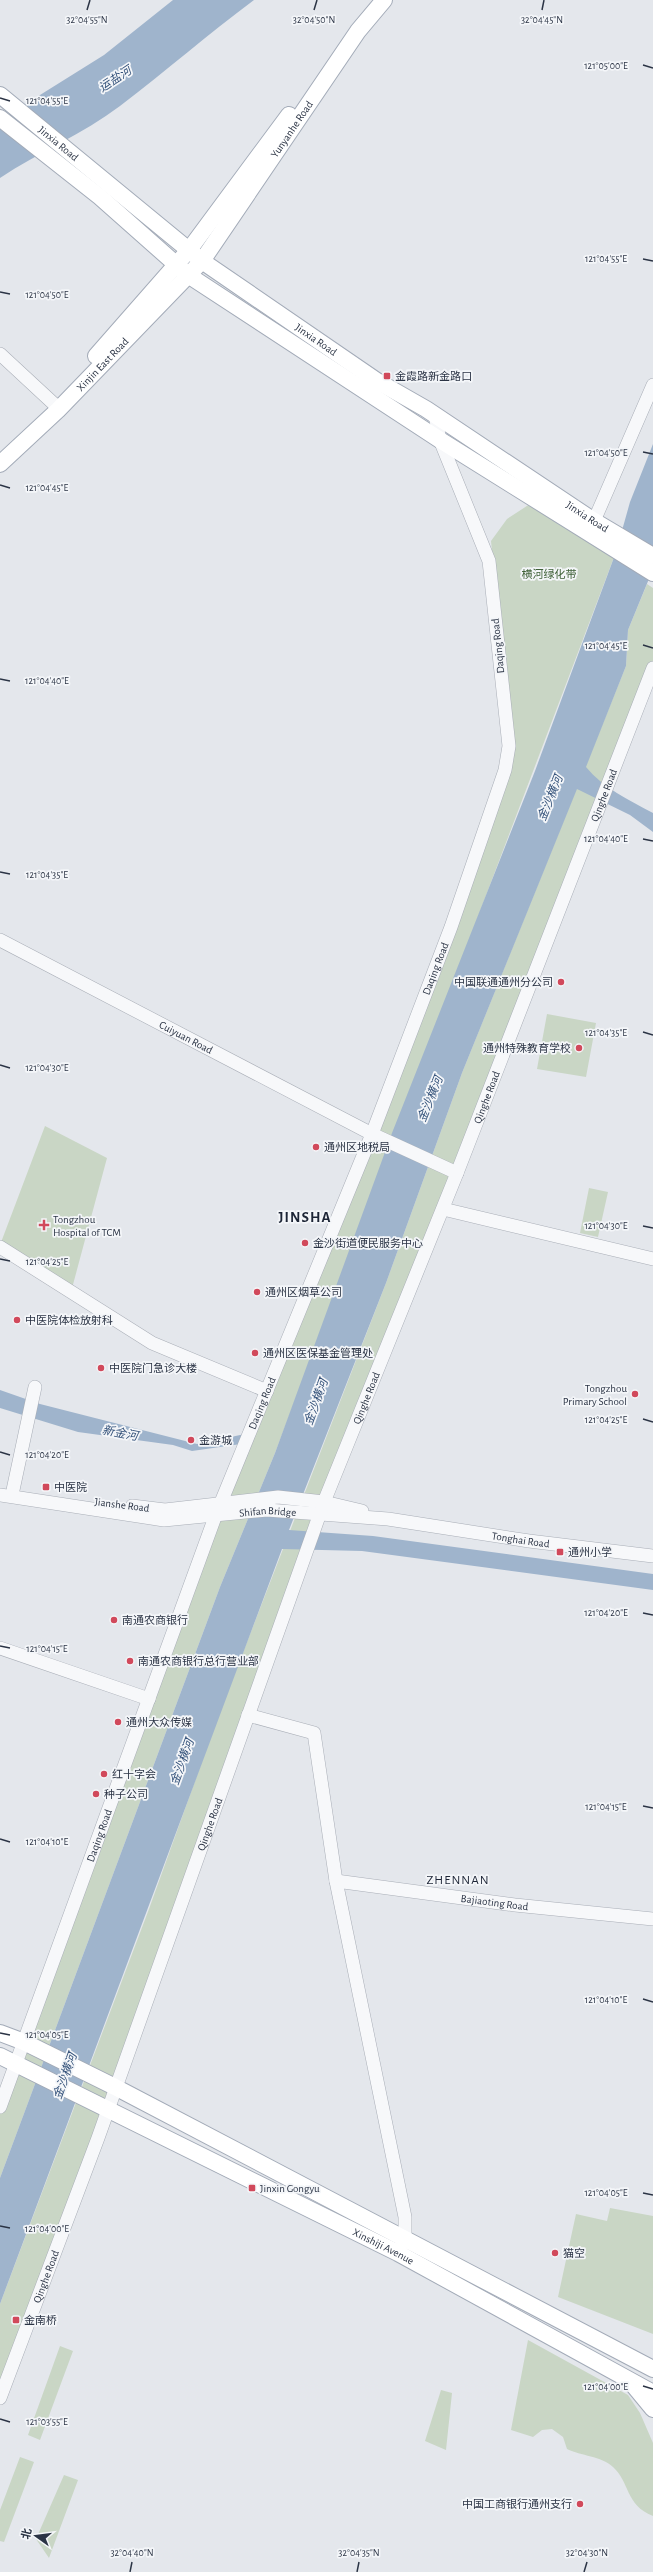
<svg xmlns="http://www.w3.org/2000/svg" width="653" height="2572" font-family="'Alegreya Sans','Noto Sans SC',sans-serif">
  <style>
    .green { fill: #c9d6c5 }
    .water { fill: #9fb4cc }
    .lines { fill: none; stroke-linecap: round; stroke-linejoin: round }
    .minor-casing { stroke: #a9aeb7; stroke-width: 14 }
    .major-casing { stroke: #a3abb8; stroke-width: 18 }
    .minor { stroke: #f7f8fa; stroke-width: 13 }
    .major { stroke: #fff; stroke-width: 16 }
    .ticks { fill: none; stroke: #2b3445; stroke-width: 1.5 }
    .poi-dot { fill: #d1495b; stroke: #f4f6f9; stroke-width: 1.5 }
    .labels { text-anchor: middle; dominant-baseline: central; stroke-width: 3.5; stroke-linejoin: round; paint-order: stroke }
    .street-label { font-size: 11px; fill: #2b3445; stroke: #f4f6f9 }
    .poi-label { font-size: 11px; fill: #2b3445; stroke: #f4f6f9; text-anchor: start }
    .park-label { font-size: 11px; fill: #3f6138; stroke: #f4f6f9 }
    .water-label { font-size: 12px; font-style: italic; fill: #34527a; stroke: #f4f6f9 }
    .quarter-label { font-size: 13px; letter-spacing: 1px; fill: #1d2536; stroke: #f4f6f9 }
    .district-label { font-size: 15px; font-weight: bold; letter-spacing: 1px; fill: #1d2536; stroke: #f4f6f9 }
    .ticks-label { font-size: 10px; text-anchor: middle; fill: #2b3445; stroke: #f4f6f9; stroke-width: 3.5; stroke-linejoin: round; paint-order: stroke }
  </style>
  <rect width="100%" height="100%" fill="#e4e7ec"/>
  <path class="green" d="M536,500L616,552L275,1453L220,1587L0,2178V2105L215,1517L372,1134L512,745L491,541L507,519Z
    M647,584L653,588V669L324,1502L115,2087L0,2386V2304L149,1909L218,1717L386,1283L462,1073L626,666L628,630Z
    M547,1014L596,1023L586,1077L537,1069Z
    M45,1126L107,1158L71,1292L0,1245Z
    M589,1188L608,1192L598,1237L580,1233Z
    M610,2208L653,2216V2334L558,2297L576,2214L607,2221Z
    M528,2340L628,2395L640,2413L653,2443V2516C625,2505 630,2482 613,2467C601,2456 581,2456 567,2449L563,2437L552,2429L542,2430L533,2437L511,2430Z
    M60,2346L73,2351L40,2440L28,2435Z
    M441,2390L452,2393L446,2450L425,2441Z
    M20,2457L34,2462L4,2542L0,2541V2510Z
    M64,2475L78,2480L49,2558L36,2539Z"/>
  <path class="water" d="M173,0H254C208,34 166,71 120,106C83,134 39,152 0,178V120L104,55Z
    M653,444V569L628,630L626,666L586,767C603,788 629,800 653,813V832L630,815L577,789L462,1073L386,1283L289,1530L373,1536L653,1574V1590L362,1551L282,1549L0,2304V2178L220,1587L275,1453L392,1133L535,771L616,552L630,502Z
    M0,1390L40,1404L197,1444L245,1434L241,1444L192,1451L173,1445L78,1432L0,1408Z"/>
  <g class="lines">
    <defs>
      <g id="minor">
        <path d="M0,354L54,404"/>
        <path d="M594,521L653,385"/>
        <path id="s1" d="M0,940L372,1134L457,1173"/>
        <path d="M443,1209L653,1259"/>
        <path d="M0,1247L152,1343L267,1391"/>
        <path d="M13,1490L35,1387"/>
        <path id="s2" d="M0,1495L164,1520L267,1510L388,1519L529,1541L653,1556"/>
        <path d="M132,1506L165,1510L278,1497L324,1502L362,1511"/>
        <path d="M0,1648L149,1699"/>
        <path d="M248,1715L314,1733L336,1881L405,2217V2240L402,2246"/>
        <path id="s3" d="M336,1881L515,1905L653,1919"/>
        <path id="s4" d="M0,2107L215,1517L372,1134L451,927L505,770L509,746L489,561L440,440L435,415"/>
        <path id="s5" d="M0,2398L98,2138L324,1502L457,1173L653,668"/>
      </g>
      <g id="major">
        <path id="s6" d="M0,95L202,261L377,381L426,409L594,521L653,556"/>
        <path d="M0,118L100,197L188,275L440,440L653,573"/>
        <path d="M96,356L189,250L289,115"/>
        <path id="s7" d="M0,464L58,410L202,261L358,31L384,0"/>
        <path d="M0,2033L24,2042L115,2087L653,2369"/>
        <path id="s8" d="M0,2056L398,2253L653,2393"/>
        <path d="M634,2386L653,2409"/>
      </g>
    </defs>
    <use href="#minor" class="minor-casing"/>
    <use href="#major" class="major-casing"/>
    <use href="#minor" class="minor"/>
    <use href="#major" class="major"/>
  </g>
  <path class="ticks" d="M87,10L90,0M314,10L317,0M542,10L544,0M643,65L653,68M0,98L10,101M643,259L653,261M0,292L10,294M643,452L653,454M0,485L10,488M643,645L653,648M0,679L10,681M643,839L653,841M0,872L10,874M643,1032L653,1035M0,1065L10,1068M643,1226L653,1228M0,1259L10,1261M643,1419L653,1422M0,1452L10,1455M643,1613L653,1615M0,1646L10,1648M643,1806L653,1808M0,1839L10,1842M643,1999L653,2002M0,2033L10,2035M643,2193L653,2195M0,2226L10,2228M643,2386L653,2389M0,2419L10,2422M130,2572L132,2562M357,2572L359,2562M584,2572L587,2562"/>
  <g class="poi-dot">
    <rect x="383" y="372" width="8" height="8" rx="2"/>
    <circle cx="561" cy="982" r="4"/>
    <circle cx="579" cy="1048" r="4"/>
    <circle cx="316" cy="1147" r="4"/>
    <path d="M42 1219h4v4h4v4h-4v4h-4v-4h-4v-4h4z"/>
    <circle cx="305" cy="1243" r="4"/>
    <circle cx="257" cy="1292" r="4"/>
    <circle cx="17" cy="1320" r="4"/>
    <circle cx="255" cy="1353" r="4"/>
    <circle cx="101" cy="1368" r="4"/>
    <circle cx="635" cy="1394" r="4"/>
    <circle cx="191" cy="1440" r="4"/>
    <rect x="42" y="1483" width="8" height="8" rx="2"/>
    <rect x="556" y="1548" width="8" height="8" rx="2"/>
    <circle cx="114" cy="1620" r="4"/>
    <circle cx="130" cy="1661" r="4"/>
    <circle cx="118" cy="1722" r="4"/>
    <circle cx="104" cy="1774" r="4"/>
    <circle cx="96" cy="1794" r="4"/>
    <rect x="248" y="2184" width="8" height="8" rx="2"/>
    <circle cx="555" cy="2253" r="4"/>
    <rect x="12" y="2316" width="8" height="8" rx="2"/>
    <circle cx="580" cy="2504" r="4"/>
  </g>
  <g class="labels">
    <g class="street-label">
      <text stroke="none"><textPath href="#s7" startOffset="446">Yunyanhe Road</textPath></text>
      <text stroke="none"><textPath href="#s6" startOffset="76">Jinxia Road</textPath></text>
      <text stroke="none"><textPath href="#s6" startOffset="400">Jinxia Road</textPath></text>
      <text stroke="none"><textPath href="#s7" startOffset="143">Xinjin East Road</textPath></text>
      <text stroke="none"><textPath href="#s6" startOffset="724">Jinxia Road</textPath></text>
      <text transform="translate(498 646) rotate(-96)">Daqing Road</text>
      <text stroke="none"><textPath href="#s5" startOffset="1713">Qinghe Road</textPath></text>
      <text stroke="none"><textPath href="#s4" startOffset="1219">Daqing Road</textPath></text>
      <text stroke="none"><textPath href="#s1" startOffset="210">Cuiyuan Road</textPath></text>
      <text stroke="none"><textPath href="#s5" startOffset="1389">Qinghe Road</textPath></text>
      <text stroke="none"><textPath href="#s5" startOffset="1065">Qinghe Road</textPath></text>
      <text stroke="none"><textPath href="#s4" startOffset="751">Daqing Road</textPath></text>
      <text transform="translate(122 1505) rotate(7)">Jianshe Road</text>
      <text stroke="none"><textPath href="#s2" startOffset="270">Shifan Bridge</textPath></text>
      <text stroke="none"><textPath href="#s2" startOffset="525">Tonghai Road</textPath></text>
      <text stroke="none"><textPath href="#s5" startOffset="611">Qinghe Road</textPath></text>
      <text stroke="none"><textPath href="#s4" startOffset="289">Daqing Road</textPath></text>
      <text stroke="none"><textPath href="#s3" startOffset="160">Bajiaoting Road</textPath></text>
      <text stroke="none"><textPath href="#s8" startOffset="428">Xinshiji Avenue</textPath></text>
      <text stroke="none"><textPath href="#s5" startOffset="130">Qinghe Road</textPath></text>
    </g>
    <g class="poi-label">
      <text x="395" y="376">金霞路新金路口</text>
      <text x="553" y="982" text-anchor="end">中国联通通州分公司</text>
      <text x="571" y="1048" text-anchor="end">通州特殊教育学校</text>
      <text x="324" y="1147">通州区地税局</text>
      <text x="53" y="1219">Tongzhou<tspan x="53" dy="13">Hospital of TCM</tspan></text>
      <text x="313" y="1243">金沙街道便民服务中心</text>
      <text x="265" y="1292">通州区烟草公司</text>
      <text x="25" y="1320">中医院体检放射科</text>
      <text x="263" y="1353">通州区医保基金管理处</text>
      <text x="109" y="1368">中医院门急诊大楼</text>
      <text x="627" y="1388" text-anchor="end">Tongzhou<tspan x="627" dy="13">Primary School</tspan></text>
      <text x="199" y="1440">金游城</text>
      <text x="54" y="1487">中医院</text>
      <text x="568" y="1552">通州小学</text>
      <text x="122" y="1620">南通农商银行</text>
      <text x="138" y="1661">南通农商银行总行营业部</text>
      <text x="126" y="1722">通州大众传媒</text>
      <text x="112" y="1774">红十字会</text>
      <text x="104" y="1794">种子公司</text>
      <text x="260" y="2188">Jinxin Gongyu</text>
      <text x="563" y="2253">猫空</text>
      <text x="24" y="2320">金南桥</text>
      <text x="572" y="2504" text-anchor="end">中国工商银行通州支行</text>
    </g>
    <g class="park-label">
      <text x="549" y="574">横河绿化带</text>
    </g>
    <g class="water-label">
      <text transform="translate(115 79) rotate(-33)">运盐河</text>
      <text transform="translate(550 798) rotate(-68)">金沙横河</text>
      <text transform="translate(430 1099) rotate(-68)">金沙横河</text>
      <text transform="translate(316 1402) rotate(-70)">金沙横河</text>
      <text transform="translate(120 1433) rotate(11)">新金河</text>
      <text transform="translate(182 1762) rotate(-70)">金沙横河</text>
      <text transform="translate(65 2076) rotate(-70)">金沙横河</text>
    </g>
    <g class="quarter-label">
      <text x="458" y="1880">ZHENNAN</text>
    </g>
    <g class="district-label">
      <text x="305" y="1217">JINSHA</text>
    </g>
  </g>
  <g class="ticks-label">
    <text x="87" y="23">32°04'55"N</text>
    <text x="314" y="23">32°04'50"N</text>
    <text x="542" y="23">32°04'45"N</text>
    <text x="606" y="69">121°05'00"E</text>
    <text x="47" y="104">121°04'55"E</text>
    <text x="606" y="262">121°04'55"E</text>
    <text x="47" y="298">121°04'50"E</text>
    <text x="606" y="456">121°04'50"E</text>
    <text x="47" y="491">121°04'45"E</text>
    <text x="606" y="649">121°04'45"E</text>
    <text x="47" y="684">121°04'40"E</text>
    <text x="606" y="842">121°04'40"E</text>
    <text x="47" y="878">121°04'35"E</text>
    <text x="606" y="1036">121°04'35"E</text>
    <text x="47" y="1071">121°04'30"E</text>
    <text x="606" y="1229">121°04'30"E</text>
    <text x="47" y="1265">121°04'25"E</text>
    <text x="606" y="1423">121°04'25"E</text>
    <text x="47" y="1458">121°04'20"E</text>
    <text x="606" y="1616">121°04'20"E</text>
    <text x="47" y="1652">121°04'15"E</text>
    <text x="606" y="1810">121°04'15"E</text>
    <text x="47" y="1845">121°04'10"E</text>
    <text x="606" y="2003">121°04'10"E</text>
    <text x="47" y="2038">121°04'05"E</text>
    <text x="606" y="2196">121°04'05"E</text>
    <text x="47" y="2232">121°04'00"E</text>
    <text x="606" y="2390">121°04'00"E</text>
    <text x="47" y="2425">121°03'55"E</text>
    <text x="132" y="2556">32°04'40"N</text>
    <text x="359" y="2556">32°04'35"N</text>
    <text x="587" y="2556">32°04'30"N</text>
  </g>
  <g transform="translate(36 2536) rotate(284)" stroke="#f4f6f9" stroke-width="3" paint-order="stroke">
  <path d="M0-3L7 15L0 10L-7 15Z" fill="#2b3445"/>
  <text y="-6" font-size="11" font-weight="bold" text-anchor="middle" fill="#2b3445">北</text>
  </g>
</svg>
